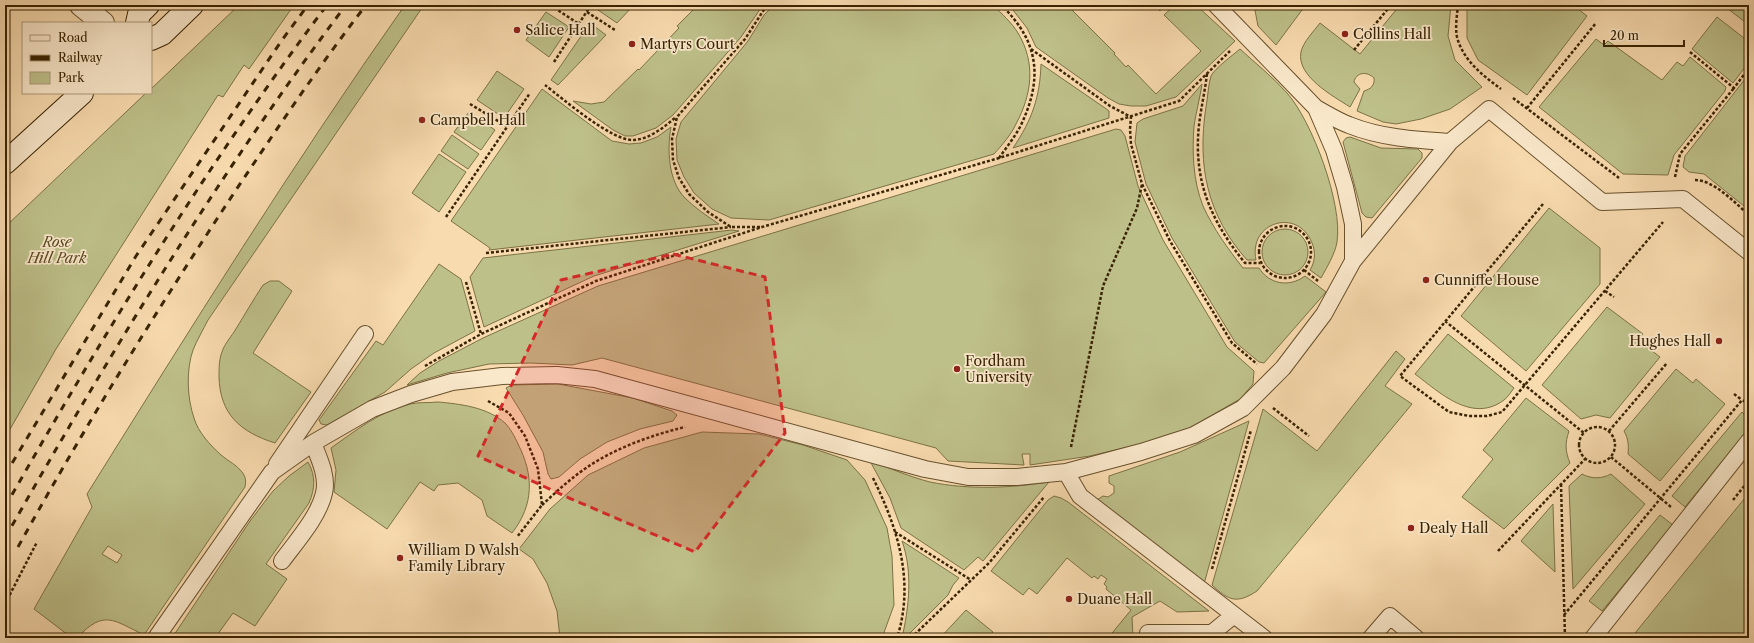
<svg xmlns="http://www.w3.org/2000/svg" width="1754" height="643" font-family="'Libre Caslon Text',serif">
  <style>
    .green { fill: #bec08a; stroke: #7c7245; fill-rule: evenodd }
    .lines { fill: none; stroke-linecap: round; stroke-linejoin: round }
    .lane-casing { stroke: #69512c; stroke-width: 18 }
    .street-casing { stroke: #69512c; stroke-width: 24 }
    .secondary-casing { stroke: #392300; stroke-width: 24 }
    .path { stroke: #392300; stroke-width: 2.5; stroke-dasharray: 3 2; stroke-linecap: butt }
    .lane { stroke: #fae8cb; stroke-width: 16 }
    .street { stroke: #fae8cb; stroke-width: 22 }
    .secondary { stroke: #fae8cb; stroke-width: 22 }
    .rail { stroke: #392300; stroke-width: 3; stroke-dasharray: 7 7; stroke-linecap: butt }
    .marked { fill: #d62828; fill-opacity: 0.2; stroke: #d62828; stroke-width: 3; stroke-dasharray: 8 5; stroke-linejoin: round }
    .poi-dot { fill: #8f2418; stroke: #fae8cb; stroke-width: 1.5 }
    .labels { text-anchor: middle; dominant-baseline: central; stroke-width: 3.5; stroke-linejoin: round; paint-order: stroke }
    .poi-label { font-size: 14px; fill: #392300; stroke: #fae8cb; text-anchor: start }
    .park-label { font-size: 14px; font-style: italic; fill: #5a4a22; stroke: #fae8cb }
  </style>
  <rect width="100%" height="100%" fill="#f8dbaf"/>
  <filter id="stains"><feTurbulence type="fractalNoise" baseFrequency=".005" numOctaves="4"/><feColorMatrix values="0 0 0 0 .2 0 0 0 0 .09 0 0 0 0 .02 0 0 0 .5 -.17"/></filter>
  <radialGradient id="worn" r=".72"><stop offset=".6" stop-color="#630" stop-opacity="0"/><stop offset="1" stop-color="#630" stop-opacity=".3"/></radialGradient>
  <path class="green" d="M239,5H294L249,69L244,65L223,97L218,95L56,349L5,438V227L146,93H151V89Z
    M405,5H424L208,320C203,330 197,340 193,350C186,370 187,398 194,418C198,432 210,445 221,455C228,461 237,465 242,472C246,477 246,481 245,487L144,635C113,620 104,609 77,638H72L34,609L92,507L87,494C190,329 293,164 405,5ZM108,546L122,555L117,563L102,554Z
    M601,5H631L633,6L617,23L598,10Z
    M698,5H763L741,37L673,115L656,128L633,136H625L613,130L573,101L591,104L604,102L638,69L639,70L679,28L677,26Z
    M774,5H993C1002,14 1012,23 1018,33C1036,63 1032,94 1016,124C1011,135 1002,145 994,154L769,220L731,218L712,209L694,193L684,177L677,160L676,139L681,122L748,41L764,15Z
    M1009,5H1067L1115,53L1114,54L1126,67L1128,65L1156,94L1201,51L1164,15L1175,5H1196L1235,41L1176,97L1146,106H1131L1119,104L1108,98L1036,47L1027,28Z
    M1254,5H1296L1302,10L1276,45L1258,26Z
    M1400,5H1451L1448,36L1455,60L1482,87L1450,109L1421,119L1396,124L1383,122L1357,111L1364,91C1371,89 1375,85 1374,78C1367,71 1356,72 1354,82L1360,89L1350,107C1333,96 1296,76 1301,52C1303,42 1314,31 1320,23L1360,54Z
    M1467,5H1573L1587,16L1527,95L1478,60L1467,38Z
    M1723,5H1749V25Z
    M546,12L569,27L549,57L526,40Z
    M1717,17L1749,42V62L1733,83L1692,49Z
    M590,23L606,35L558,85L551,80Z
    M1596,39L1604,45L1608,41L1662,80L1677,62L1683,66L1690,57L1726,87L1725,91L1674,155L1668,175L1623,174L1539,107Z
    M1240,49C1255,63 1273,77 1287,93C1312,121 1343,204 1337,242C1335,254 1327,267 1321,278L1310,270C1315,262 1316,252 1312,243C1298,207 1248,222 1256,260H1247C1207,215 1197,166 1206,107C1208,97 1208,85 1211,76C1214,69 1233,55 1240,49Z
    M1041,64L1105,108L1109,111V118L1013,148C1032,120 1040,97 1041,64Z
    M497,71L524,89L504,118L477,100Z
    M1745,79L1749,82V210L1704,174L1689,172L1683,167L1685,156Z
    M1202,84C1200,98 1196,112 1194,126C1192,152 1193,181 1203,206C1213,228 1228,249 1243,268H1259C1269,284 1289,288 1305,276L1326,292L1264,363L1259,362L1235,342L1172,238L1146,184L1135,142L1137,123L1143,119L1183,106Z
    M542,89L612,141L629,144L641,143L657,137L671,127C667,149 668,181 685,198C695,208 707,216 719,224L489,250L490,248L451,221Z
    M469,112L495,130L481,150L454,132Z
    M1116,129L1121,130L1125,136L1138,186L1163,240L1227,347L1254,371L1253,384L1240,399L1190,428L1144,443L1090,456L1030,465V454H1022L1024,465L948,461L936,448L602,358L572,365L531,363L489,364L447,373L407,385L420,373L439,361L483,338L598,286Z
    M452,135L479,154L468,169L441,151Z
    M1350,137L1381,148L1418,149L1422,153V158L1372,218L1366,217L1362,213L1343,142L1346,138Z
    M439,154L466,172L439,212L412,193Z
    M1549,208L1600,248V284L1526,371L1461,316Z
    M1262 252a23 23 0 1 1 46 0a23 23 0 1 1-46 0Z
    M732,230L739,231L594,276L484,327L470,277L483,258Z
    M439,264L461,279L475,331L434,353L411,369L385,392L327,425L321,424L319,420L376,341L383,345Z
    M270,281H279L292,291L253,353L311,392L275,443C240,432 220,414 219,377C219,368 219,360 222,352C224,345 230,338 234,332C244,316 253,300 263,285Z
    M1607,307L1643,334L1638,340L1660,357L1610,418L1596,415L1581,419L1542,385Z
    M1448,334L1514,388C1511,392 1508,397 1504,400C1472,424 1439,392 1415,374Z
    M1396,351L1405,359L1385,386L1412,404L1257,591C1237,604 1229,601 1212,585L1263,409L1317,451Z
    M1676,369L1693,383L1696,379L1725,404L1660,481L1628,454C1629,445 1628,438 1624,431Z
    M558,384L633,398L672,411L677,415L673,421L640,429L607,442L580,459L559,477L551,479L548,474L543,452L523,415L506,388L512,385Z
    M1526,398L1569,431C1565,443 1565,451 1570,463L1504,529L1462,497L1493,459L1483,450Z
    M438,402C460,404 487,407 505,423C510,428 515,437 518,444C534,475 534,505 512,533L487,516L482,500L458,483L438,485L434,491L420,482L387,529L334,492L336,470L331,448C355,431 380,411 410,404C419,402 429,403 438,402Z
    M1742,412L1749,419V428L1685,507L1672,496Z
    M1249,421L1204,584L1097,500L1103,496L1108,497L1114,493V486L1109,483V476L1180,452Z
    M702,432L759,434L803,445L847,460L865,480L887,528L892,556L894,605L882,638H560L557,611L547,583L533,559L519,549L550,509L588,475L644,448Z
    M870,461C890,468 910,477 930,482C969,490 1011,488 1049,482L983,561L978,557L964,570L901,528L890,498Z
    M308,462C316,476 315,489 309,503L266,564L287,579L255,626L233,613L215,638H172L250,521L273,491L289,476Z
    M1582,474C1591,479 1602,479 1611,474L1645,504L1573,589L1569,486Z
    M1749,493V638H1631Z
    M1054,496L1061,498L1068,502L1209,611L1177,612L1160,601L1132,617L1133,638H1108L1131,610L1106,589L1107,587L1104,584L1107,579L1101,575L1098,579L1094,576L1092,578L1067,558L1037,594L1029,588L1023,595L991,571L1048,500Z
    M1553,504L1555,572L1521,541Z
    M1660,515L1673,525L1602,611L1589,601Z
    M902,541L959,578L953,585L948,595L905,638H902C909,607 913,572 902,541Z
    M966,610L993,632L988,638H940Z"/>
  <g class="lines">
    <defs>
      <path id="lane" d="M1316,108C1327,114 1338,121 1349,125C1381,138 1417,140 1450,142
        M1353,261L1450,142L1489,109L1602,202L1683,199L1749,252
        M277,464L365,334
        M1066,472L1080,496L1264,638
        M282,561C296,542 319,516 324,493C328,477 319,458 313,443
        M1148,633H1212L1234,615
        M156,638L272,472L313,443L372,409L411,394L452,382L502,376L557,375L595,379L925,469L968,477H1017L1066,472L1141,452L1194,435L1243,408L1283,368L1324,314L1353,261V224L1345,187L1334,150L1316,108L1216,5
        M1371,638L1390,616L1416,638
        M1593,638L1749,441"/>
      <path id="street" d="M81,5L103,23"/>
      <path id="secondary" d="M137,23L139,14L148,5
        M151,39L162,34L192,5
        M5,163L82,93"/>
    </defs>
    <use href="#lane" class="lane-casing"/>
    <use href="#street" class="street-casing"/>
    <use href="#secondary" class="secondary-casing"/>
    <path class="path" d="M550,5L579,24
      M1458,5C1457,15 1455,27 1457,37C1463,60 1482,75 1501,89
      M1159,10L1164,5
      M587,12L615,30
      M1031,49L1110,106L1131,117L1130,129L1131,144L1142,184L1170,241L1232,343L1257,364
      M1354,50L1391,5
      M1690,52L1734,88L1749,68
      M554,62L591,5
      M1207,74C1205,91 1201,108 1199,125C1193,181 1211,221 1245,263H1260
      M545,85C563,99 613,142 634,140C650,139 664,127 676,117
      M1513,98L1619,178
      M470,104L508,127
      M1527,108L1596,23
      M999,158C1006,148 1014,138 1020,127C1043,80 1040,42 1001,5
      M1675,177L1680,154L1734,88
      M1695,180C1714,180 1735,203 1749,215
      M1543,204L1400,376L1449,412L1469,416H1487L1502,412L1663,222
      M446,217L530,93
      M1259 252a26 26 0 1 1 52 0a26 26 0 1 1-52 0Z
      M760,227H731L708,212L689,194L679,178L673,160L672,139L677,117L745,39L767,5
      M486,253L731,227
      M1304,270L1318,281
      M466,282L481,334
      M1605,291L1614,297
      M1445,321L1584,433
      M425,366L481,334L596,281L762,227L999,158L1179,101L1230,51
      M1734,394L1742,400
      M488,401L509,413L525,436L538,469L542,505L517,537
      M1273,408L1309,436
      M1579 445a18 18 0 1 1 36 0a18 18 0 1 1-36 0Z
      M1609,431L1667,363
      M1071,447L1103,286L1137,208L1142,184
      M1611,457L1671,507
      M873,478C898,529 915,582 897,638
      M1561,484L1565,638
      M1733,500L1749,480
      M542,505C556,492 570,479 586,468C615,448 652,435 685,427
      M895,532L971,580
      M1498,551L1585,459
      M1212,569L1251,430
      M5,604L37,542
      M1564,615L1742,400L1749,404
      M911,638L989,563L1044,497"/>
    <use href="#lane" class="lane"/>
    <use href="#street" class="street"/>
    <use href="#secondary" class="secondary"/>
    <path class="rail" d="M5,475L136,256L282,40L308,5
      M5,507C103,335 207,164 327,5
      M5,538C109,355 219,173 346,5
      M18,547C85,426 158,308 234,193C276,130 319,66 366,5"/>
  </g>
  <path class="marked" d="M673,254L765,277L785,433L695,552L569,498L478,456L561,280Z"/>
  <g class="poi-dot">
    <circle cx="517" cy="30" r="4"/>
    <circle cx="1345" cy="34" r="4"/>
    <circle cx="632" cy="44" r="4"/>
    <circle cx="422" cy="120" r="4"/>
    <circle cx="1426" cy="280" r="4"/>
    <circle cx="1719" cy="341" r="4"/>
    <circle cx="957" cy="369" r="4"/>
    <circle cx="1411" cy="528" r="4"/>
    <circle cx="400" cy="558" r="4"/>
    <circle cx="1069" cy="599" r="4"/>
  </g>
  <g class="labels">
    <g class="poi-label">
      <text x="525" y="30">Salice Hall</text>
      <text x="1353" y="34">Collins Hall</text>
      <text x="640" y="44">Martyrs Court</text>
      <text x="430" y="120">Campbell Hall</text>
      <text x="1434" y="280">Cunniffe House</text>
      <text x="1711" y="341" text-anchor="end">Hughes Hall</text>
      <text x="965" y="361">Fordham<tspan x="965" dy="16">University</tspan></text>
      <text x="1419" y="528">Dealy Hall</text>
      <text x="408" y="550">William D Walsh<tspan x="408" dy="16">Family Library</tspan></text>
      <text x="1077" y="599">Duane Hall</text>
    </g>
    <g class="park-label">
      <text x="57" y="242">Rose<tspan x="57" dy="16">Hill Park</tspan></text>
    </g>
  </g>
  <rect width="1754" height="643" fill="none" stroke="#f8dbaf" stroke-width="20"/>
  <rect x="6" y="6" width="1742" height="631" fill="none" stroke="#392300" stroke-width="2"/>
  <rect x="10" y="10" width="1734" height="623" fill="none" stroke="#392300"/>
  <rect x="22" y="22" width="130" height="72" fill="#fae8cb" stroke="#ad997a"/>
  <rect x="30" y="35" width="20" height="6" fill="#fae8cb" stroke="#ad997a"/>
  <text x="58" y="42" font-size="12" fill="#392300">Road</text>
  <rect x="30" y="55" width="20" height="6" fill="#392300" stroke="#ad997a"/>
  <text x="58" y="62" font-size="12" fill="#392300">Railway</text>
  <rect x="30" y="72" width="20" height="12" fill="#bec08a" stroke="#ad997a"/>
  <text x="58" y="82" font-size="12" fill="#392300">Park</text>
  <path d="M1604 40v6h80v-6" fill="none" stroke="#392300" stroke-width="2"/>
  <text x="1610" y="40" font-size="12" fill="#392300" stroke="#fae8cb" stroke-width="3" paint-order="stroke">20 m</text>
  <rect width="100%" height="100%" filter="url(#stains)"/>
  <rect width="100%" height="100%" fill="url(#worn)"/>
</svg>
